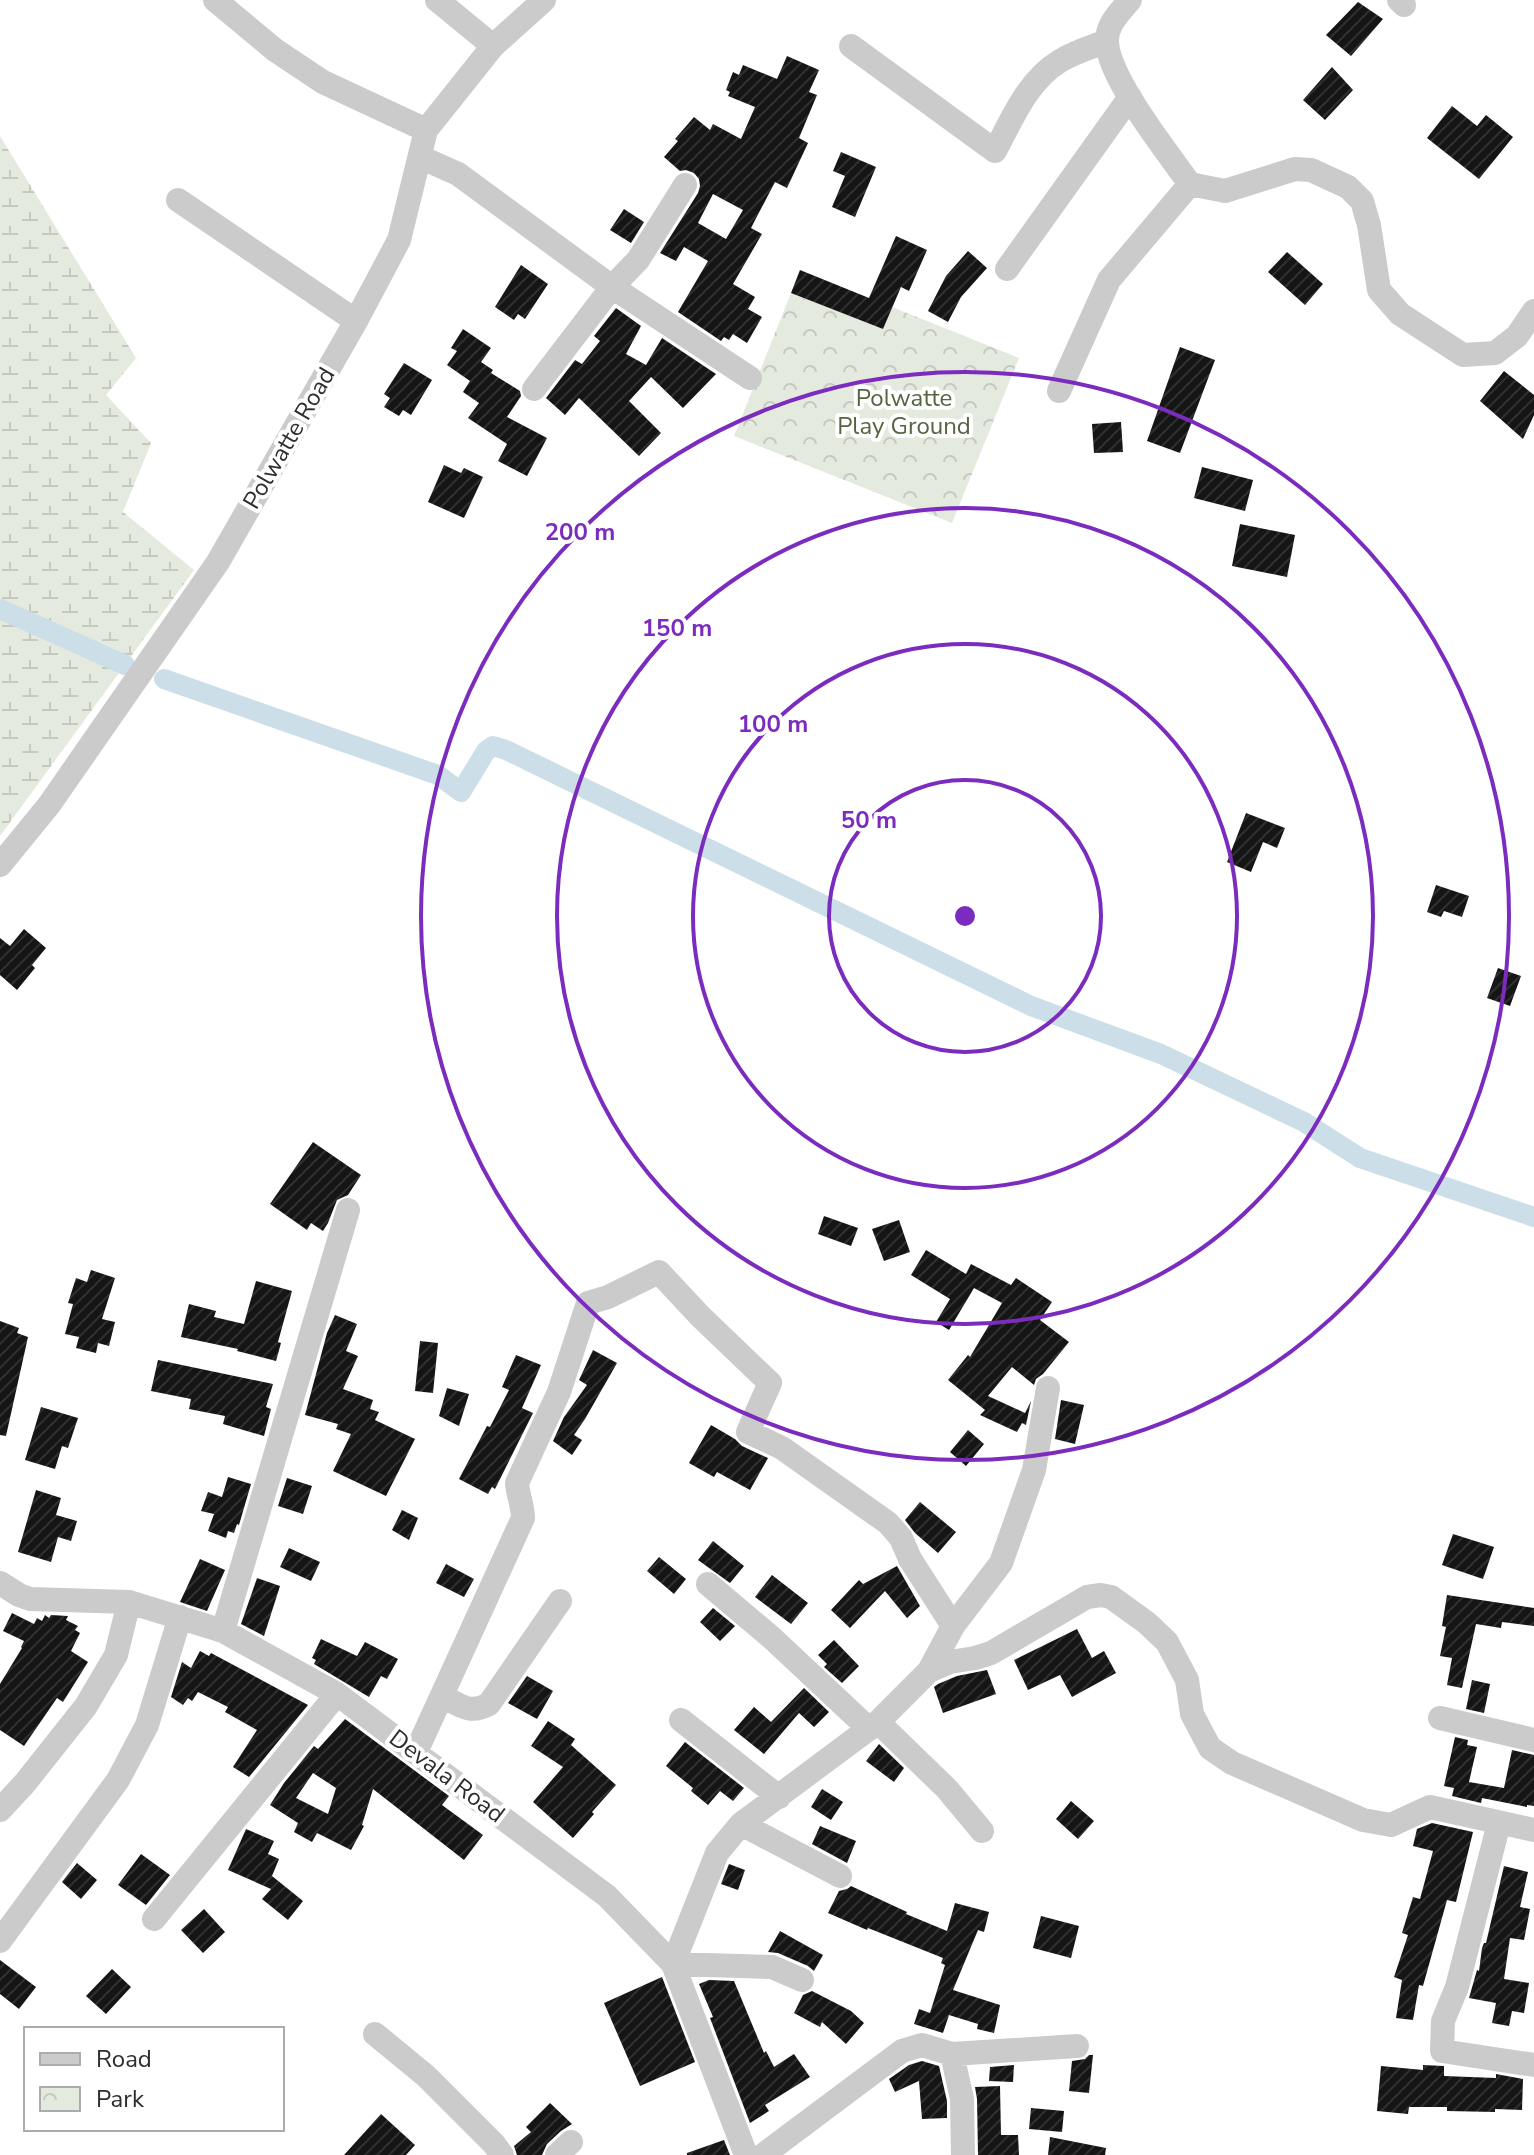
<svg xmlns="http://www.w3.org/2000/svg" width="1534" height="2155" font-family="'Nunito Sans',sans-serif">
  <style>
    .wetland { fill: url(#wetland-marsh) }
    .park { fill: url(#park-crowns) }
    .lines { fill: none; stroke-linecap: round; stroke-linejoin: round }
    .canal { stroke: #ccdfe8; stroke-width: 20 }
    .building { fill: url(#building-hatch); fill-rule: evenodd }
    .minor { stroke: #cbcbcb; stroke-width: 24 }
    .ring { fill: none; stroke: #7b2cbf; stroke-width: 4 }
    .labels { text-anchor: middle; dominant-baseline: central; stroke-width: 8; stroke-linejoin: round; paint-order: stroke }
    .park-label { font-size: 24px; fill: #546540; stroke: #fff }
    .street-label { font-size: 24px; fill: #2e2e2e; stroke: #fff }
    .centre { fill: #7b2cbf; stroke: #fff; stroke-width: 4 }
    .ring-label { font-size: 24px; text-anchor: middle; font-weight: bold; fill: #7b2cbf; stroke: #fff; stroke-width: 8; stroke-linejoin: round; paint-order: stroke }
  </style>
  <defs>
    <pattern id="wetland-marsh" width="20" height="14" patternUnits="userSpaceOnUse" patternTransform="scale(2)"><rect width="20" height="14" fill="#e5eade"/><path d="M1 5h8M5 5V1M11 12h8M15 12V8" fill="none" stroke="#c5c9bf"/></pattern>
    <pattern id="park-crowns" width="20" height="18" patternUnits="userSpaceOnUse" patternTransform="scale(2)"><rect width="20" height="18" fill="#e5eade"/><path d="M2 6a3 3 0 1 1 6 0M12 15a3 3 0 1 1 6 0" fill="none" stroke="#c5c9bf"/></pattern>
    <pattern id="building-hatch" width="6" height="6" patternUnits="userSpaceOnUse" patternTransform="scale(2)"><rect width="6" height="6" fill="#151515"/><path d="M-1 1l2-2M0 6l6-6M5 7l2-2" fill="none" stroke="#2f2f2f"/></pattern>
  </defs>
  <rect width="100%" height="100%" fill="#fff"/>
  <path class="wetland" d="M0,136L136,358L106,395L151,443L123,512L194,570L0,836Z"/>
  <path class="park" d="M791,293L883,329L892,307L1019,358L952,523L734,436Z"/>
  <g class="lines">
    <path class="canal" d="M0,609L125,665
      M164,679L438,775L461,792L486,751L493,746L506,750L1031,1006L1161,1054L1304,1122L1360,1158L1534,1217"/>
  </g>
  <path class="building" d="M1358,2L1383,19L1351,56L1326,35Z
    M787,56L819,70L809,92L817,95L799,138L808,143L787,188L775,182L751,228L762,234L733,284L755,297L748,309L762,317L747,343L733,334L729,340L724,337L721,341L678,312L708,261L684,247L676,261L660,253L698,193L700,186L699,179L694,173L686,170L680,171L664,157L678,141L675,139L694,117L710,130L713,124L741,139L755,107L728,96L730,92L726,90L733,72L739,75L743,65L777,79ZM713,194L743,210L726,239L698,223Z
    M1332,67L1353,90L1325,120L1303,100Z
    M1452,106L1477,126L1486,115L1513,137L1479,179L1427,138Z
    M841,152L876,167L855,217L832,207L845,176L833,171Z
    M624,209L644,222L631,243L610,230Z
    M896,236L927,250L909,291L901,287L883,329L791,293L800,270L869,298Z
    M968,251L987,268L961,297L948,322L928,311L946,276Z
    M1287,252L1323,284L1305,305L1268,272Z
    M521,265L548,284L525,319L518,314L514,320L495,307Z
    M616,308L641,326L626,354L646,365L662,338L716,374L683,408L651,377L629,401L661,433L639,456L579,398L565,415L546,398L575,360L582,364L600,341L594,336Z
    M463,329L491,348L481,362L493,370L491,373L520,391L521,396L507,417L547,438L527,476L498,461L507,444L468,418L479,403L463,392L470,381L447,365L457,351L451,348Z
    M1180,347L1215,360L1180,453L1147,441Z
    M404,363L432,380L411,415L403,410L399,416L384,407L390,398L384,394Z
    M1504,371L1534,395V415L1523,439L1480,401Z
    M1121,422L1123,452L1094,453L1092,424Z
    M444,465L461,473L464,468L483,477L464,518L428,502Z
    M1202,467L1253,480L1245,511L1194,498Z
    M1240,524L1295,535L1287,577L1232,566Z
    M1246,813L1285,828L1277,848L1263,842L1251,872L1227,862Z
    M1436,885L1469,896L1462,917L1444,911L1441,917L1427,912Z
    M24,929L46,948L32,965L35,968L17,990L0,975V938L10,946Z
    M1498,968L1521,976L1510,1006L1487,998Z
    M313,1142L361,1175L348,1195L337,1200L328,1223L323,1231L311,1223L307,1230L270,1204Z
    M824,1216L858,1228L851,1246L818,1234Z
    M899,1220L910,1252L884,1261L872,1229Z
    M926,1250L966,1274L971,1264L1011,1285L1016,1278L1052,1302L1040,1320L1069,1342L1043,1374L1036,1379L1034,1385L1012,1367L988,1396L1025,1413L1031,1401L1026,1425L1022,1423L1017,1432L980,1415L985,1410L948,1380L968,1355L970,1357L1002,1303L974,1288L949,1330L936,1322L950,1299L911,1275Z
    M91,1270L115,1278L102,1319L115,1322L109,1346L98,1343L96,1353L76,1348L79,1337L65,1334L73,1304L68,1303L76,1278L87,1282Z
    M256,1281L292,1291L278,1342L281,1343L276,1361L237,1351L238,1349L181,1337L189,1304L216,1311L214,1317L244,1324Z
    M335,1315L357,1324L346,1351L358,1356L343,1389L373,1400L370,1409L379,1412L375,1420L415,1439L386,1496L333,1471L351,1434L336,1429L338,1424L305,1415L327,1333Z
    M0,1321L19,1328L17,1333L28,1337L6,1436L0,1435Z
    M420,1341L438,1343L433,1393L415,1391Z
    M593,1350L617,1363L585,1419L574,1435L582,1440L572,1455L553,1441L564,1417L587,1385L579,1380Z
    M516,1355L541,1365L522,1408L533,1413L495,1489L492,1487L488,1494L459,1479L487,1426L490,1427L509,1390L502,1387Z
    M158,1360L273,1384L266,1407L271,1409L264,1436L223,1424L225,1416L189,1409L191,1399L151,1391Z
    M447,1388L469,1394L459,1426L439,1416Z
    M1061,1400L1084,1405L1075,1444L1055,1439Z
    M41,1407L78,1418L68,1448L62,1446L55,1469L25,1460Z
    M711,1425L735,1439L742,1446L768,1458L750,1490L717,1472L714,1477L689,1463Z
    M968,1430L984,1444L966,1466L950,1452Z
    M228,1477L251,1484L239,1525L237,1524L234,1533L228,1531L226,1538L208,1531L214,1514L201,1511L208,1492L222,1497Z
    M287,1478L312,1486L303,1514L278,1506Z
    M36,1490L61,1498L56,1515L77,1521L71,1541L58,1537L51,1562L18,1552Z
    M920,1502L956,1532L938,1553L915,1533L905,1520Z
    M402,1510L418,1518L409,1540L392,1530Z
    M1453,1534L1494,1547L1483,1579L1442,1565Z
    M713,1541L744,1566L730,1583L698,1560Z
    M289,1548L320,1562L311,1581L280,1567Z
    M659,1557L686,1579L674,1594L647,1571Z
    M200,1559L225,1570L207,1611L180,1602Z
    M446,1564L474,1579L464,1597L436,1583Z
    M897,1566L920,1606L907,1618L885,1591L850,1628L831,1610L859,1580L863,1584Z
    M772,1575L808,1603L791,1624L755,1597Z
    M257,1578L280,1586L264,1636L241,1624Z
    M1447,1595L1534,1608V1626L1502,1622L1501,1628L1476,1624L1462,1688L1447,1685L1452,1658L1440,1656L1446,1627L1442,1626Z
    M713,1608L735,1626L720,1641L700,1622Z
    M12,1613L34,1624L37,1618L42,1621L45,1615L49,1618L51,1615L68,1616L66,1620L78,1626L75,1630L80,1633L71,1651L88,1662L63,1702L57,1698L24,1746L0,1730V1684L22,1648L21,1647L24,1641L3,1631Z
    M1077,1629L1092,1658L1104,1651L1116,1673L1072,1697L1060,1675L1028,1690L1014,1660Z
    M321,1639L357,1656L365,1642L398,1659L387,1679L381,1676L369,1697L314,1664L316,1660L312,1658Z
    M834,1640L859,1666L842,1683L824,1667L827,1664L818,1655Z
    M200,1651L209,1656L211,1653L308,1705L249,1777L233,1767L257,1730L225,1712L228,1707L198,1692L192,1701L188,1698L183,1705L171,1697L182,1662L191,1668Z
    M987,1670L996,1694L943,1713L934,1687L938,1684L957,1676Z
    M527,1676L553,1691L537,1719L508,1703Z
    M1472,1680L1490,1684L1484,1713L1466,1709Z
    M804,1688L829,1712L814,1727L799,1713L764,1754L734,1730L754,1707L771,1722Z
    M345,1719L449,1796L442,1805L483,1835L464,1860L373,1789L362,1825L364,1826L351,1850L317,1833L312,1842L294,1832L298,1823L270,1805L284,1783L314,1746L318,1749ZM313,1773L336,1788L328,1814L296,1798Z
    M548,1721L575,1739L571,1745L616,1785L592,1812L594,1814L573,1838L533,1802L563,1767L531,1746Z
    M1455,1737L1468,1740L1467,1745L1477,1747L1469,1782L1504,1788L1512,1750L1534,1755V1806L1527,1805V1807L1482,1798L1481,1803L1452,1796L1454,1788L1444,1786Z
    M685,1742L744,1788L733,1801L720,1791L708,1805L691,1791L693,1788L666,1766Z
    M879,1744L904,1768L894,1782L866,1761Z
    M822,1789L843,1802L831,1820L811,1807Z
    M1071,1801L1094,1821L1078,1839L1056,1819Z
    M1432,1823L1473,1832L1456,1902L1447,1900L1423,1986L1419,1985L1413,2020L1396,2018L1402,1980L1394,1977L1408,1935L1402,1933L1413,1897L1420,1899L1433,1851L1413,1846L1417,1829Z
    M820,1826L856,1841L847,1863L812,1844Z
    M246,1829L274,1841L268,1854L279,1859L272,1876L303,1901L288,1920L262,1899L271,1889L228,1870Z
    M141,1854L170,1875L146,1905L118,1885Z
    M77,1863L97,1880L81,1899L62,1882Z
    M729,1864L745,1870L738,1890L721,1884Z
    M1504,1866L1528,1872L1520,1907L1530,1909L1524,1940L1510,1938L1504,1979L1529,1983L1524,2013L1512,2011L1509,2026L1492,2023L1496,2003L1469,1998L1477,1970L1479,1971L1482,1948L1484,1943H1486Z
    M851,1886L907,1912L906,1914L947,1931L955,1903L989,1912L984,1932L978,1930L953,1990L1000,2005L994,2033L977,2029L978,2024L949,2015L943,2033L914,2024L919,2009L930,2013L945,1965L941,1963L943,1958L868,1928L867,1930L828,1913L839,1891L847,1889Z
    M204,1909L225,1932L203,1953L181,1930Z
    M1041,1916L1079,1926L1071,1958L1033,1948Z
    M780,1931L823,1955L814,1971L808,1966L778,1953L768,1952Z
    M0,1960L36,1987L19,2009L0,1994Z
    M112,1969L131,1987L106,2014L86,1996Z
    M662,1977L695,2062L640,2086L604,2003Z
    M709,1980L734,1981L764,2053L766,2051L774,2067L794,2054L810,2077L765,2105L769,2111L750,2123L710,2018L713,2017L699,1984Z
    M812,1991L851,2011L864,2023L846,2044L822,2022L820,2027L794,2013L803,1995Z
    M1089,2055H1093L1089,2093L1069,2091L1072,2061L1085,2059Z
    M922,2061L939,2066L947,2101V2118L922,2119L919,2081L895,2092L889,2079L909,2065Z
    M1014,2065L1013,2082L989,2081L990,2067Z
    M1423,2065L1444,2066V2076L1496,2078V2074L1523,2079L1522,2110L1495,2109V2112L1447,2111V2107H1409L1408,2114L1377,2111L1381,2066L1423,2070Z
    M1000,2086L1001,2135H1018L1019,2155H978L977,2099L975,2087Z
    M550,2103L572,2124L561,2131L547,2144L542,2155H517L514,2146L531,2132L526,2127Z
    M1031,2108L1064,2111L1062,2132L1029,2129Z
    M381,2114L415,2145L406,2155H344Z
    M1050,2137L1106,2148L1105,2155H1048Z
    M724,2140L730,2155H687V2153Z"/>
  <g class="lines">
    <path class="minor" d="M215,0L275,50L323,82L426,130
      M437,0L493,46
      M1130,0C1119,13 1106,25 1107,43C1110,80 1167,152 1190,184L1225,191L1295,169L1311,170L1348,187L1362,201L1369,225L1379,290L1400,314L1463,355L1495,353L1517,336L1534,311
      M1399,0L1404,5
      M851,46L995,151C1012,119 1028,80 1060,61C1074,52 1092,47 1107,41
      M420,157L458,174L612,287L750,378
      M178,200L356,321
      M1007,269L1130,97
      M534,389L612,287L638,260L685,185
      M1059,391L1109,280L1190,184
      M0,865L49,805L218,562L356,321L399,240L426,130L493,46L544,0
      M0,1583L19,1595L30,1599L129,1602L223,1631L337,1694L607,1896L673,1964L746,2155
      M708,1584L772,1638L869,1729
      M223,1631L348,1210
      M929,1671L953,1626L1001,1563L1034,1470L1048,1388
      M442,1696C460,1705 469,1715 489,1704L560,1601
      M1440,1718L1534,1740
      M681,1720L779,1797
      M878,1722L947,1789L982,1831
      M416,1752L523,1518C523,1506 518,1496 517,1483L559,1392L588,1303L608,1297L659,1272L700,1316L770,1383L748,1432L782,1448L888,1523L901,1538L910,1559L953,1626
      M0,1810L25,1783L86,1706L116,1655L129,1602
      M1499,1823L1457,1987L1443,2021L1442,2051L1534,2065
      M741,1824L840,1876
      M154,1919L337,1694
      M0,1941L118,1780L147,1725L180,1617
      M802,1980L772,1967L673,1964L717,1853L741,1824L878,1722L929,1671L950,1662L975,1658L991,1653L1087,1597L1101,1595L1111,1597L1147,1623L1167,1642L1187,1680L1192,1714L1210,1748L1232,1763L1363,1820L1391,1825L1430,1807L1534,1830
      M375,2034L426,2076L494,2144L502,2155
      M952,2054L962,2099L963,2155
      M557,2155L571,2142
      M763,2155L902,2051L922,2045L952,2054L1077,2046"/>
  </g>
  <g class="ring">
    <circle cx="965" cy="916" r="136"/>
    <circle cx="965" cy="916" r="272"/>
    <circle cx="965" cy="916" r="408"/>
    <circle cx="965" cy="916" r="544"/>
  </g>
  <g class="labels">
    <g class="park-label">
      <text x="904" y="398">Polwatte<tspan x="904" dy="28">Play Ground</tspan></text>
    </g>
    <g class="street-label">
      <text transform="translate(289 438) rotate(-60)">Polwatte Road</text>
      <text transform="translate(447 1776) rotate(37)">Devala Road</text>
    </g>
  </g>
  <circle cx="965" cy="916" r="12" class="centre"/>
  <g class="ring-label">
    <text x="580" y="540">200 m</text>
    <text x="677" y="636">150 m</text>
    <text x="773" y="732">100 m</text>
    <text x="869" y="828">50 m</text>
  </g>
  <rect x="24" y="2027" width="260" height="104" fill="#ffffff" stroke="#ababab" stroke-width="2"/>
  <rect x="40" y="2053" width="40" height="12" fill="#cbcbcb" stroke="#ababab" stroke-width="2"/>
  <text x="96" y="2067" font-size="24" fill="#2e2e2e">Road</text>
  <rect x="40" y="2087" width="40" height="24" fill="url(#park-crowns)" stroke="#ababab" stroke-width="2"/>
  <text x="96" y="2107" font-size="24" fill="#2e2e2e">Park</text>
</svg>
